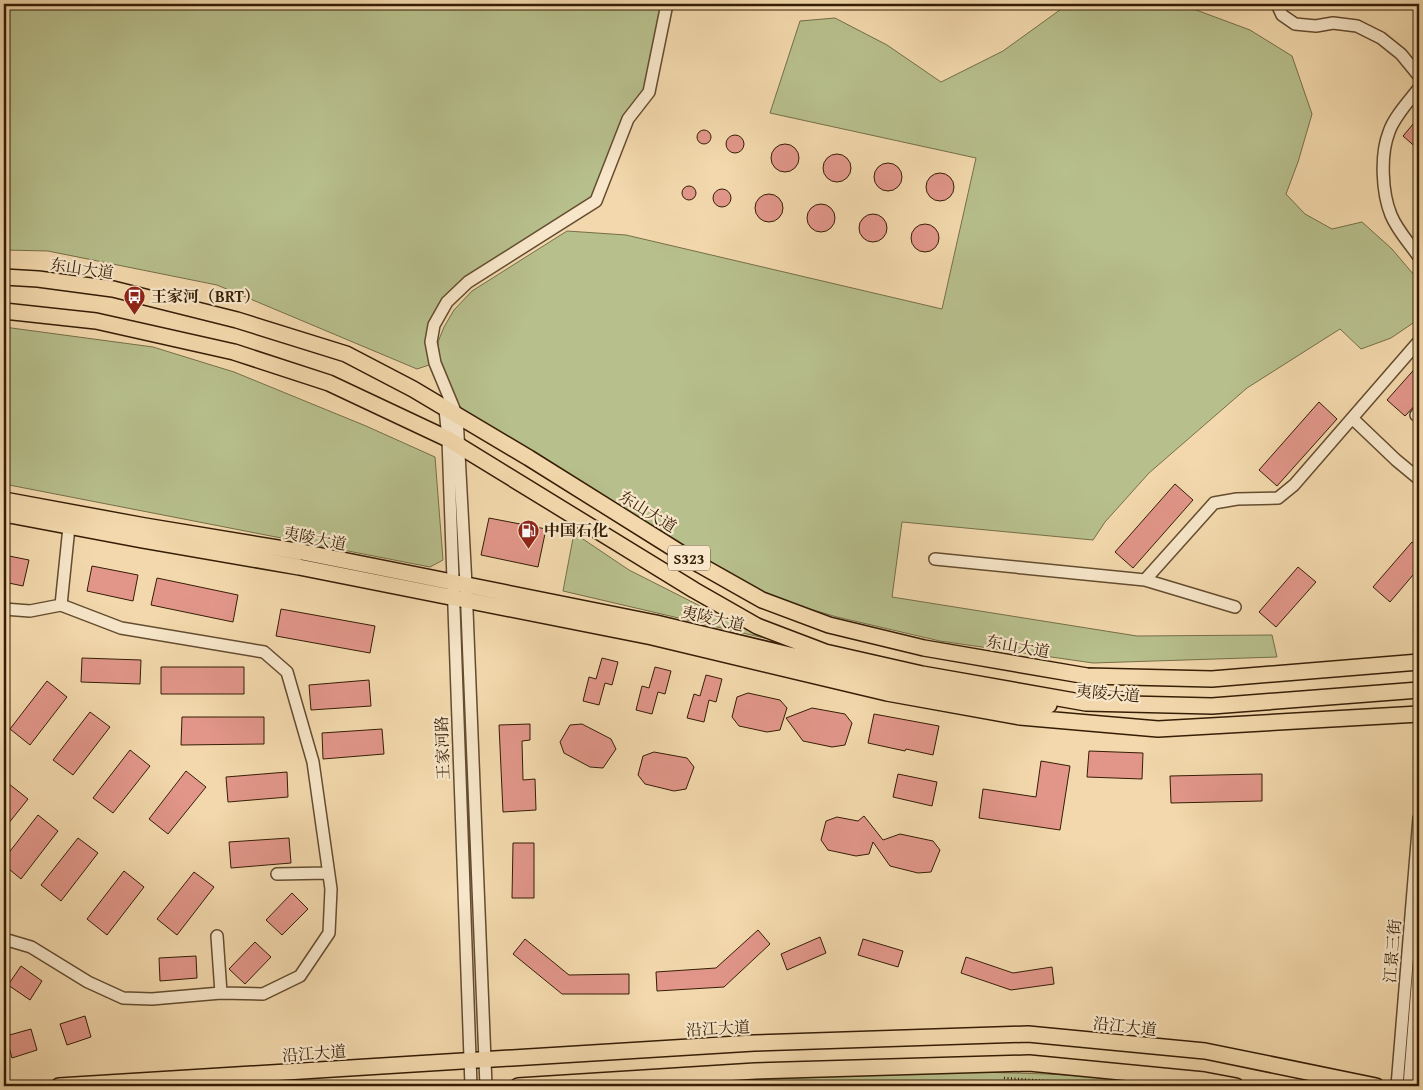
<svg xmlns="http://www.w3.org/2000/svg" width="1423" height="1090" font-family="'Gentium Book Plus','Noto Serif SC',serif">
  <style>
    .green { fill: #b7bf8c; stroke: #766e48 }
    .building { fill: #e19689; stroke: #351d05 }
    .lines { fill: none; stroke-linecap: round; stroke-linejoin: round }
    .minor-casing { stroke: #644c2f; stroke-width: 14 }
    .major-casing { stroke: #351d05; stroke-width: 18 }
    .path { stroke: #351d05; stroke-width: 2.5; stroke-dasharray: 1 2.5; stroke-linecap: butt }
    .minor { stroke: #f7e6c9; stroke-width: 11 }
    .major { stroke: #f2d8ac; stroke-width: 15 }
    .labels { text-anchor: middle; dominant-baseline: central; stroke-width: 4.5; stroke-linejoin: round; paint-order: stroke }
    .shield { fill: #f7e6c9; stroke: #6f5940; stroke-width: 1 }
    .shield-label { font-size: 15px; font-weight: bold; fill: #351d05 }
    .street-label { font-size: 16px; fill: #351d05; stroke: #f7e6c9 }
    .poi-label { font-size: 16px; font-weight: bold; fill: #351d05; stroke: #f7e6c9; text-anchor: start }
  </style>
  <rect width="100%" height="100%" fill="#f2d8ac"/>
  <filter id="stains"><feTurbulence type="fractalNoise" baseFrequency=".004" numOctaves="4"/><feColorMatrix values="0 0 0 0 .2 0 0 0 0 .09 0 0 0 0 .02 0 0 0 .5 -.17"/></filter>
  <radialGradient id="worn" r=".72"><stop offset=".6" stop-color="#630" stop-opacity="0"/><stop offset="1" stop-color="#630" stop-opacity=".3"/></radialGradient>
  <path class="green" d="M4,4H667L649,92L628,119L596,201L468,282L434,325L435,363L417,369L217,285L48,251L4,250Z
    M1066,4H1187L1188,7L1250,30L1292,56L1312,114L1298,162L1286,194L1305,214L1332,229L1362,222L1392,249L1419,281V319L1391,338L1361,349L1340,329L1247,388L1149,473L1105,522L1093,540L902,522L892,597L1137,636L1272,635L1277,657L1093,663L940,641L837,617L765,596L460,413L440,362L438,342L444,327L454,310L472,291L567,231L626,235L942,309L976,158L770,113L800,21L835,18L887,45L941,82L1003,51L1064,7Z
    M4,327L153,347L234,372L366,426L435,457L443,560L430,567L4,484Z
    M574,533L629,570L710,611L777,641L563,591Z
    M965,1072C1036,1073 1107,1075 1178,1086H648L740,1080Z"/>
  <path class="building" d="M1419,117V150L1403,136Z
    M697 137a7 7 0 1 1 14 0a7 7 0 1 1-14 0Z
    M726 144a9 9 0 1 1 18 0a9 9 0 1 1-18 0Z
    M771 158a14 14 0 1 1 28 0a14 14 0 1 1-28 0Z
    M823 168a14 14 0 1 1 28 0a14 14 0 1 1-28 0Z
    M874 177a14 14 0 1 1 28 0a14 14 0 1 1-28 0Z
    M926 187a14 14 0 1 1 28 0a14 14 0 1 1-28 0Z
    M682 193a7 7 0 1 1 14 0a7 7 0 1 1-14 0Z
    M713 198a9 9 0 1 1 18 0a9 9 0 1 1-18 0Z
    M755 208a14 14 0 1 1 28 0a14 14 0 1 1-28 0Z
    M807 218a14 14 0 1 1 28 0a14 14 0 1 1-28 0Z
    M859 228a14 14 0 1 1 28 0a14 14 0 1 1-28 0Z
    M911 238a14 14 0 1 1 28 0a14 14 0 1 1-28 0Z
    M1419,364V401L1405,416L1387,400Z
    M1319,402L1337,419L1277,486L1259,470Z
    M1175,484L1193,500L1133,568L1115,552Z
    M489,518L546,529L538,567L481,555Z
    M1412,542L1419,548V568L1390,602L1373,587Z
    M4,555L29,560L23,586L4,582Z
    M92,566L138,575L133,601L87,591Z
    M1298,567L1316,582L1276,627L1259,612Z
    M157,578L238,595L233,622L151,605Z
    M281,609L375,626L370,653L276,636Z
    M82,658L141,660L140,684L81,682Z
    M602,658L618,662L612,685L605,683L599,705L583,701L589,677L596,679Z
    M161,667H244V694H161Z
    M655,667L671,671L665,694L658,692L652,714L636,710L642,686L649,688Z
    M706,675L722,679L716,702L709,700L704,722L687,718L694,694L700,696Z
    M369,680L371,706L311,710L309,685Z
    M47,681L67,697L30,745L10,729Z
    M748,693L780,700L787,708L780,730L767,732L739,726L732,717L737,697Z
    M812,708L845,714L852,723L845,745L832,747L803,741L786,718Z
    M90,712L110,727L73,775L53,760Z
    M874,714L939,726L933,755L906,749L905,751L868,743Z
    M182,717H264V744L181,745Z
    M530,724V740L522,741L523,780L535,779L536,810L503,812L499,725Z
    M582,724L611,739L616,749L603,768L590,767L564,753L560,742L570,725Z
    M382,729L384,754L323,759L322,733Z
    M130,750L150,766L113,813L93,798Z
    M1089,751L1143,753L1142,779L1087,777Z
    M654,752L687,758L694,767L686,789L674,791L645,784L638,775L643,756Z
    M1041,761L1070,766L1060,830L979,818L983,789L1036,797Z
    M186,771L206,787L168,834L149,819Z
    M287,772L288,797L228,802L226,777Z
    M898,774L937,782L932,806L893,797Z
    M1262,774V801L1171,803L1170,776Z
    M4,780L28,799L4,829Z
    M38,815L58,831L21,879L4,865V859Z
    M864,816L883,840L900,834L933,841L940,850L931,872L918,873L890,866L873,842L869,854L856,856L828,850L821,840L826,821L837,817L858,821Z
    M78,838L98,853L61,901L41,885Z
    M289,838L291,863L231,868L229,842Z
    M513,843H534V898H512Z
    M124,871L144,887L107,935L87,919Z
    M194,872L214,887L177,935L157,919Z
    M292,893L308,909L282,935L266,920Z
    M758,930L770,944L724,987L657,991L656,972L716,968Z
    M820,937L826,953L787,970L781,954Z
    M525,939L569,975L629,974V994H562L513,954Z
    M863,939L903,951L898,967L858,955Z
    M255,942L271,957L245,984L229,969Z
    M196,956L197,978L160,981L159,958Z
    M966,957L1013,973L1052,967L1054,984L1011,990L961,973Z
    M21,966L42,981L30,1000L8,985Z
    M85,1016L91,1037L67,1045L60,1024Z
    M31,1029L37,1050L12,1058L6,1036Z"/>
  <g class="lines">
    <defs>
      <path id="minor" d="M1277,4L1282,15L1295,24L1316,26L1333,23L1357,26L1381,38L1401,54L1419,76
        M1419,88C1409,101 1394,117 1389,132C1380,155 1382,193 1391,215C1397,230 1410,244 1419,257
        M445,409L448,439L471,1086
        M1416,415L1419,411
        M1352,418L1396,460L1419,479
        M935,559L1145,580L1235,607
        M1145,580L1214,503L1237,499L1278,498L1294,485L1419,341
        M61,605L69,527
        M4,609L30,611L61,605L121,628L264,652L287,672L313,762L331,889L329,933L300,976L263,994L221,993L152,999L123,998L88,982L31,947L4,939
        M277,874L328,873
        M217,936L221,993
        M486,1086L466,585L457,416L435,363L431,342L434,325L447,302L468,282L596,201L628,119L649,92L667,4
        M1397,1086L1419,818
        M1409,1086L1419,962"/>
      <path id="major" d="M4,277L38,279L113,289L237,320L346,354L413,389L529,458L700,565L762,600L829,625L924,648L1087,676L1212,679L1419,662
        M4,311L96,321L234,352L329,383L448,439L694,590L757,626L825,652L922,674L1086,703L1212,706L1419,690
        M4,500L145,526L302,552L656,623L890,679L1022,703L1049,705
        M4,514L142,540L299,567L652,637L887,693L1020,717L1158,729L1419,714
        M59,1086L754,1043L1028,1034L1205,1051L1376,1086
        M518,1086L755,1071L1029,1063L1204,1080L1236,1086"/>
    </defs>
    <use href="#minor" class="minor-casing"/>
    <use href="#major" class="major-casing"/>
    <path class="path" d="M1004,1078L1078,1083"/>
    <use href="#minor" class="minor"/>
    <use href="#major" class="major"/>
  </g>
  <defs>
    <symbol id="bus-pin" viewBox="-11 -11 22 30"><path d="M0 17L-7.5 6A9.5 9.5 0 1 1 7.5 6Z" fill="#8f2418" stroke="#f7e6c9"/><path d="M-5-6H5V4H4V6H2V4H-2V6H-4V4H-5ZM-3.5-4V0h7V-4ZM-3.5 1.2v1.5H-2V1.2ZM2 1.2v1.5H3.5V1.2Z" fill="#fff"/></symbol>
    <symbol id="fuel-pin" viewBox="-11 -11 22 30"><path d="M0 17L-7.5 6A9.5 9.5 0 1 1 7.5 6Z" fill="#8f2418" stroke="#f7e6c9"/><path d="M-5.5-6h7V0h2V4h1.3V-2.5L3-4.5l.8-.8L6-3V5H2.5V1h-1V6h-7ZM-4.2-4.7v3.2H.2V-4.7Z" fill="#fff"/></symbol>
  </defs>
  <g fill-rule="evenodd">
    <use href="#bus-pin" x="122" y="284" width="25" height="34"/>
    <use href="#fuel-pin" x="516" y="518" width="25" height="34"/>
  </g>
  <g class="labels">
    <rect class="shield" x="668" y="545.5" width="42" height="25" rx="4"/>
    <g class="shield-label">
      <text x="689" y="558">S323</text>
    </g>
    <g class="street-label">
      <text transform="translate(82 268) rotate(8)">东山大道</text>
      <text transform="translate(648 511) rotate(32)">东山大道</text>
      <text transform="translate(315 538) rotate(11)">夷陵大道</text>
      <text transform="translate(713 618) rotate(13)">夷陵大道</text>
      <text transform="translate(1018 646) rotate(10)">东山大道</text>
      <text transform="translate(1108 693) rotate(5)">夷陵大道</text>
      <text transform="translate(442 748) rotate(-92)">王家河路</text>
      <text transform="translate(1392 951) rotate(-85)">江景三街</text>
      <text transform="translate(1125 1026) rotate(6)">沿江大道</text>
      <text transform="translate(718 1028) rotate(-3)">沿江大道</text>
      <text transform="translate(314 1053) rotate(-4)">沿江大道</text>
    </g>
    <g class="poi-label">
      <text x="151" y="296">王家河（BRT）</text>
      <text x="544" y="530">中国石化</text>
    </g>
  </g>
  <rect width="1423" height="1090" fill="none" stroke="#f2d8ac" stroke-width="20"/>
  <rect x="5" y="5" width="1413" height="1080" fill="none" stroke="#351d05" stroke-width="2.5"/>
  <rect x="10" y="10" width="1403" height="1070" fill="none" stroke="#351d05"/>
  <rect width="100%" height="100%" filter="url(#stains)"/>
  <rect width="100%" height="100%" fill="url(#worn)"/>
</svg>
